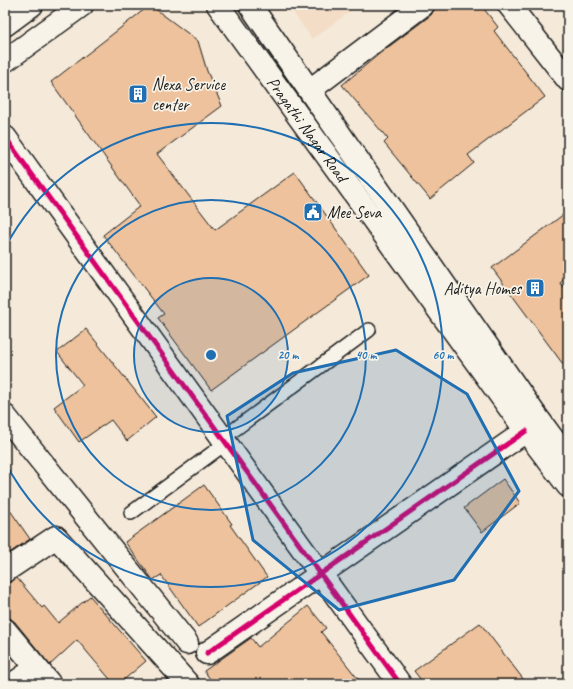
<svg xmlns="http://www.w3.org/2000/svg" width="573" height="689" font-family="Caveat,sans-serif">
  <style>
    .built { fill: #f3ddc7 }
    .building { fill: #edc29c; stroke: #1c1c1c }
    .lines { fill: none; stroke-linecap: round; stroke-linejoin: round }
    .service-casing { stroke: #1c1c1c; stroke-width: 16 }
    .minor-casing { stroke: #1c1c1c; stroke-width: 25 }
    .tertiary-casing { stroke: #1c1c1c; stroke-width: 25 }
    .secondary-casing { stroke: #1c1c1c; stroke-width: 25 }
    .service { stroke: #f7f3e8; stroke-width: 13 }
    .minor { stroke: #f7f3e8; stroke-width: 22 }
    .tertiary { stroke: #f7f3e8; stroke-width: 22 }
    .secondary { stroke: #f7f3e8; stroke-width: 22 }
    .cycleway-casing { stroke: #f7f3e8; stroke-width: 8 }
    .cycleway { stroke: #d6006c; stroke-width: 5 }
    .marked { fill: #1f6fb2; fill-opacity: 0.2; stroke: #1f6fb2; stroke-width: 3; stroke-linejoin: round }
    .ring { fill: none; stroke: #1f6fb2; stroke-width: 2 }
    .labels { text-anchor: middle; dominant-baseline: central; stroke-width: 3.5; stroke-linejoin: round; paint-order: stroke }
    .poi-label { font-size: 17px; fill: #1c1c1c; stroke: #f7f3e8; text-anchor: start }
    .street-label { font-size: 17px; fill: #1c1c1c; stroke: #f7f3e8 }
    .centre { fill: #1f6fb2; stroke: #f7f3e8; stroke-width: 2 }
    .ring-label { font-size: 12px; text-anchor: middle; font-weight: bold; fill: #1f6fb2; stroke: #f7f3e8; stroke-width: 3.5; stroke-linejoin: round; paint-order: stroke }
  </style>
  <rect width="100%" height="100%" fill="#f5e9d9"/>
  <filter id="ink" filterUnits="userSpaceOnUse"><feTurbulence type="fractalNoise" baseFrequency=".025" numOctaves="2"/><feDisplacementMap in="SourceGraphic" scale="8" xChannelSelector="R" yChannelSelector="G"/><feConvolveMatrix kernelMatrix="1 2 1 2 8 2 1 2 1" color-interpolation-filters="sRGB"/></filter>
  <g filter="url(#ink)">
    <path class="built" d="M288,5H359L312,39Z"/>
    <path class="building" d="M150,5L198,41L207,71L222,106L157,154L215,230L295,172L369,275L211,390L158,318L164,314L103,235L140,206L51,82Z
      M435,5H481L498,27L494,31L545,97L468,155L474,163L430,199L384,143L388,139L342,85L379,54L431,15L434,10Z
      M568,211V276L560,283L568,293V371L492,268Z
      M86,329L156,417L127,441L111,420L79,442L54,407L83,385L57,352Z
      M503,479L520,503L482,532L464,508Z
      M204,485L232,524L230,525L267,577L198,627L161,575L153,580L125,542Z
      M5,503L30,539L5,556Z
      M17,578L42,608L44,606L58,623L90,596L146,661L119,684H114L77,640L50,665L15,622L10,618H5V583Z
      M308,606L326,628L321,632L362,684H214L204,671L251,638L258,647Z
      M480,623L527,684H424L414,671Z"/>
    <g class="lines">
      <defs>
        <path id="service" d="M223,438L369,330
          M131,513L226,443"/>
        <path id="minor" d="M509,5L568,80
          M310,90L423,5
          M5,137L400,684
          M5,416L187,643
          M5,571L56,537L188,684
          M5,630L50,684
          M207,653L526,431
          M13,684L36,668"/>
        <path id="tertiary" d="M5,25L32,5
          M5,61L82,5"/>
        <g id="secondary">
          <path id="s1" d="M218,5L526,431L568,486"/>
          <path d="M250,5L534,413L568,459"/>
        </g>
      </defs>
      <use href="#service" class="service-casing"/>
      <use href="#minor" class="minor-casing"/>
      <use href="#tertiary" class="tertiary-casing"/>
      <use href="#secondary" class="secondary-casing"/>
      <use href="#service" class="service"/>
      <use href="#minor" class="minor"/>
      <use href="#tertiary" class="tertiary"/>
      <use href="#secondary" class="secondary"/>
      <defs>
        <path id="cycleway" d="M5,137L400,684
          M207,653L526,431"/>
      </defs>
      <use href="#cycleway" class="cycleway-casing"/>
      <use href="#cycleway" class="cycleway"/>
    </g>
  </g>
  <path class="marked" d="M396,350L467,394L519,491L454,580L339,610L253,540L227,416L293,373Z"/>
  <circle cx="211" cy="355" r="77" fill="#1f6fb2" fill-opacity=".12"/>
  <g class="ring">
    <circle cx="211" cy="355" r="77"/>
    <circle cx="211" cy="355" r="155"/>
    <path d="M5 248A232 232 0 1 1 5 462"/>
  </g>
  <defs>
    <symbol id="building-square" viewBox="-11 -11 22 22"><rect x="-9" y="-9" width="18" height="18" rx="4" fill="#1f6fb2" stroke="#f7f3e8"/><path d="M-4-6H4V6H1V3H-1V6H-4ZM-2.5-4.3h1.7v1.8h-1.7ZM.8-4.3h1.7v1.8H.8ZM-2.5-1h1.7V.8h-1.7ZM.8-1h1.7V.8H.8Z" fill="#fff"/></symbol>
    <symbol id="civic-square" viewBox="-11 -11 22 22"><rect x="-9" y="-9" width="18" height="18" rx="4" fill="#1f6fb2" stroke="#f7f3e8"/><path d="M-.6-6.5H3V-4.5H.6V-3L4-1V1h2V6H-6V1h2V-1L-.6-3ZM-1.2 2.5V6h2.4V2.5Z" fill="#fff"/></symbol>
  </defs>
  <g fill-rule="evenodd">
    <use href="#building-square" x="127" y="83" width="22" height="22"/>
    <use href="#civic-square" x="302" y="201" width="22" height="22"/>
    <use href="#building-square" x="524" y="277" width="22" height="22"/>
  </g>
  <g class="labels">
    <g class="poi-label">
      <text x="152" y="84">Nexa Service<tspan x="152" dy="20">center</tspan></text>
      <text x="327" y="212">Mee Seva</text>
      <text x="521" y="288" text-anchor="end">Aditya Homes</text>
    </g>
    <g class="street-label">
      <text stroke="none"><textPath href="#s1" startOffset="153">Pragathi Nagar Road</textPath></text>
    </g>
  </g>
  <circle cx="211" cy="355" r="6" class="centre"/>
  <g class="ring-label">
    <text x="288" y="359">20 m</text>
    <text x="366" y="359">40 m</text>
    <text x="443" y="359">60 m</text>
  </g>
  <rect width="573" height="689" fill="none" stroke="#f7f3e8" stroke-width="20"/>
  <rect x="10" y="10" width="553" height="669" fill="none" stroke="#1c1c1c" stroke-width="1.5" filter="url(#ink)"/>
</svg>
